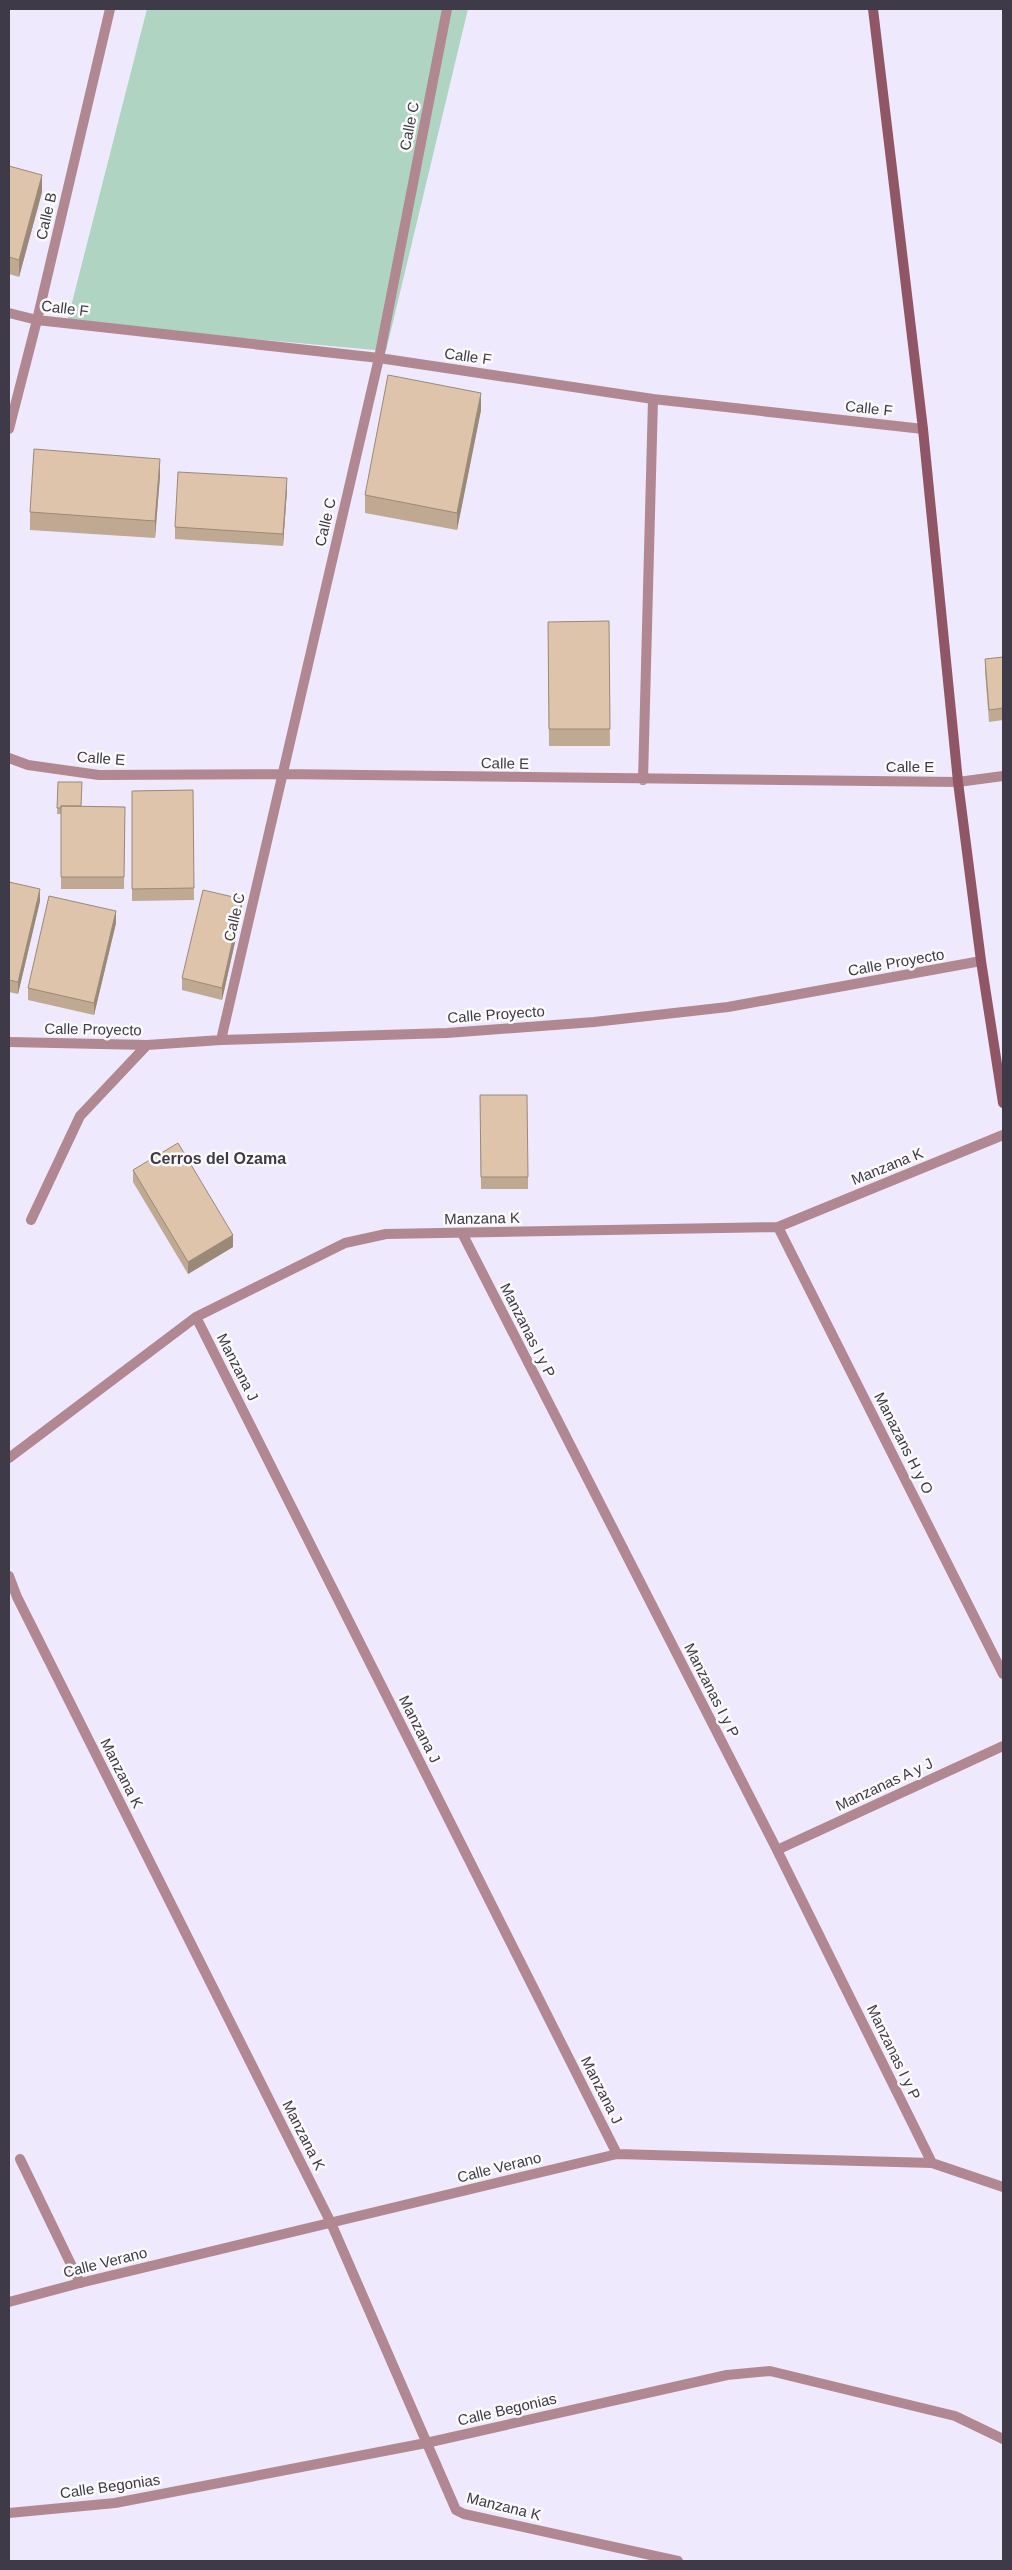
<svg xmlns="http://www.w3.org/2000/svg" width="1012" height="2570" font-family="Arial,sans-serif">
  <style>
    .green { fill: #afd4c2 }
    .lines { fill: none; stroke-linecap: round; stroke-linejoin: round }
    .lane { stroke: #b18791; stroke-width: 10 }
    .street { stroke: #b18791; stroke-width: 10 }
    .secondary { stroke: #915666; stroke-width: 10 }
    .wall { fill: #bfa992 }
    .shaded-wall { fill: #9b8977 }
    .building { fill: #dec4aa; stroke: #9b8977 }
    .labels { text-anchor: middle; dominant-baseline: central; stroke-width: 5; stroke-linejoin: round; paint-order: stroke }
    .street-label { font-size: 15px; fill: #3e3a47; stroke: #fafafa }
    .neighbourhood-label { font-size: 16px; font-weight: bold; fill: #3e3a47; stroke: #fafafa }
  </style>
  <rect width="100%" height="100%" fill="#efe9fd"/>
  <path class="green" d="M147,9H468L386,351L67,322Z"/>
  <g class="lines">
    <path class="lane" d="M31,1220L80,1116L147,1045
      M20,2159L80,2283"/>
    <path class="street" d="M9,313L37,320L379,358L653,399L923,429
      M9,429L37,320L110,9
      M9,758L28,765L99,775L281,774L958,782L1003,776
      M643,780L653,399
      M221,1040L379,358L447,9
      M9,1042L147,1045L221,1040L447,1033L594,1022L728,1007L981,961
      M778,1227L1003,1674
      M462,1233L777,1850L932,2163
      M196,1317L617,2154
      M9,1458L196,1317L345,1243L386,1234L778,1227L1003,1135
      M9,1576L17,1597L331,2223L456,2510L464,2514L678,2561
      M777,1850L1003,1746
      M9,2302L80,2283L617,2154L932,2163L1003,2187
      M9,2513L115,2503L426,2443L727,2375L770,2371L955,2416L1003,2439"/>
    <path class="secondary" d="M873,9L923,429L958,782L981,961L1003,1103"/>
  </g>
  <path class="wall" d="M9,166L42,192L19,277L9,274Z
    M481,410L457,530L365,513V495Z
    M160,476L155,538L30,530V512Z
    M287,490L283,546L175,539V527Z
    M609,621L610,746H549L548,622Z
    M1003,657V720L989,722L985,671V659Z
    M58,782L81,806L125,807L124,889H61V814H57Z
    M193,790L194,900L132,901V791Z
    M9,882L40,901L18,994L9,992Z
    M242,911L222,1000L182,990V978Z
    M116,923L94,1015L28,1000V988Z
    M480,1095L528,1177V1189H481Z
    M133,1170L233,1247L188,1274L133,1182Z"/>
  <path class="shaded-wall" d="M42,175V192L19,277V260Z
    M481,393V410L457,530V513Z
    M160,459V476L155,538V521Z
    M287,478V490L283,546V534Z
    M40,889V901L18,994V982Z
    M242,899V911L222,1000V988Z
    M116,911V923L94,1015V1003Z
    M233,1235V1247L188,1274V1262Z"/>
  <path class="building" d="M9,166L42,175L19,260L9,257Z
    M388,375L481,393L457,513L365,495Z
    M34,449L160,459L155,521L30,512Z
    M178,472L287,478L283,534L175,527Z
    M609,621L610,729H549L548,622Z
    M1003,657V708L989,710L985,659Z
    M58,782H82L81,806H61V808H57Z
    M193,790L194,888L132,889V791Z
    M61,806L125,807L124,877H61Z
    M9,882L40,889L18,982L9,980Z
    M203,890L242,899L222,988L182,978Z
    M49,896L116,911L94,1003L28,988Z
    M480,1095H527L528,1177H481Z
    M178,1143L233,1235L188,1262L133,1170Z"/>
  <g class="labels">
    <g class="street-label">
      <text transform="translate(409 126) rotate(-79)">Calle C</text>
      <text transform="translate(46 216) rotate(-77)">Calle B</text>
      <text transform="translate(65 308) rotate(7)">Calle F</text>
      <text transform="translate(468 356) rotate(8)">Calle F</text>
      <text transform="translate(869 408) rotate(6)">Calle F</text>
      <text transform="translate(325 522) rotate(-77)">Calle C</text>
      <text transform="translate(101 758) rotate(4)">Calle E</text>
      <text transform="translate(505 763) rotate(1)">Calle E</text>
      <text x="910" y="766">Calle E</text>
      <text transform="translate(234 917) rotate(-77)">Calle C</text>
      <text transform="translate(896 962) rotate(-10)">Calle Proyecto</text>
      <text transform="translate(496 1014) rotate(-4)">Calle Proyecto</text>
      <text transform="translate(93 1029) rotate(1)">Calle Proyecto</text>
      <text transform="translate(887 1166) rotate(-22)">Manzana K</text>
      <text transform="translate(482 1218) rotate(-1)">Manzana K</text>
      <text transform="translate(528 1330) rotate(63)">Manzanas I y P</text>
      <text transform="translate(238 1367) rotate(63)">Manzana J</text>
      <text transform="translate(904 1443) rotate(63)">Manazans H y O</text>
      <text transform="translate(712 1690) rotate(63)">Manzanas I y P</text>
      <text transform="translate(420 1729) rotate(63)">Manzana J</text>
      <text transform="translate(122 1773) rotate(63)">Manzana K</text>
      <text transform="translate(884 1784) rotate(-25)">Manzanas A y J</text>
      <text transform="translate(894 2052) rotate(64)">Manzanas I y P</text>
      <text transform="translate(602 2090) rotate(63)">Manzana J</text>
      <text transform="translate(304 2135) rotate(63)">Manzana K</text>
      <text transform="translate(499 2167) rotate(-14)">Calle Verano</text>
      <text transform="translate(105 2262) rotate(-14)">Calle Verano</text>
      <text transform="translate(507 2409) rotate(-13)">Calle Begonias</text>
      <text transform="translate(110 2486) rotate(-8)">Calle Begonias</text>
      <text transform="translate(504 2506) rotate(14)">Manzana K</text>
    </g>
    <g class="neighbourhood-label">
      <text x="218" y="1158">Cerros del Ozama</text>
    </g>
  </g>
  <rect width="1012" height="2570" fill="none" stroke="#3e3a47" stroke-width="20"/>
</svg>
